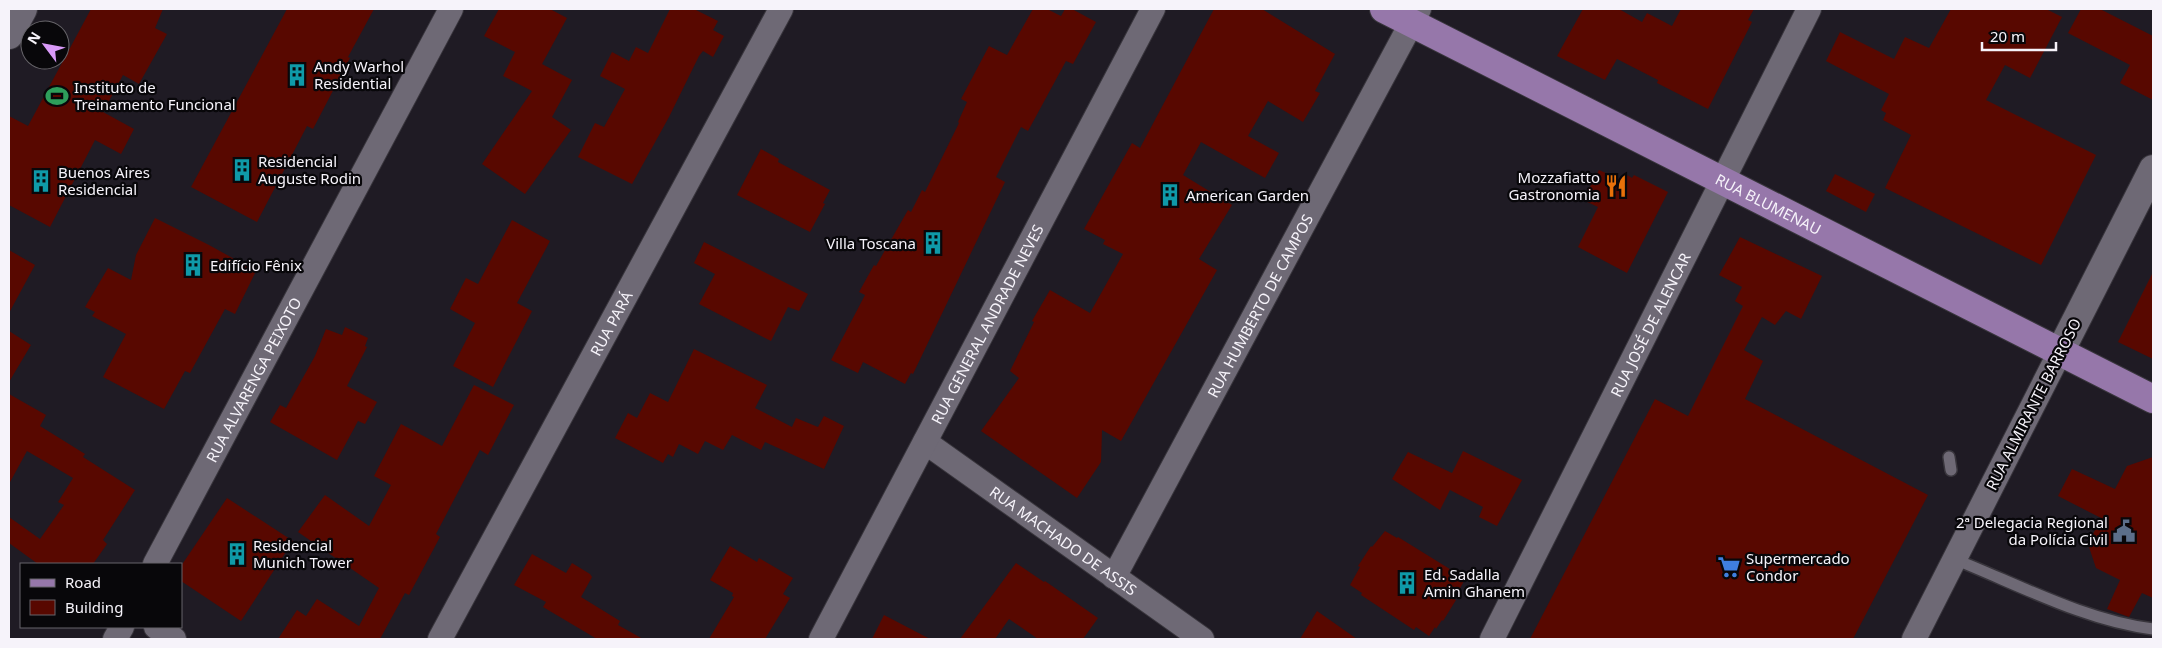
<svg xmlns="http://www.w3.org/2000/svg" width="2162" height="648" font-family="'Noto Sans',sans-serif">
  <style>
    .building { fill: #580800 }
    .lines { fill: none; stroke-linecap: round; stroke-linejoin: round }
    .service-casing { stroke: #38353c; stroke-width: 14 }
    .minor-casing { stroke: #38353c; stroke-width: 26 }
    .tertiary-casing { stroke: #38353c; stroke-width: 30 }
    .primary-casing { stroke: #38353c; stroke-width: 30 }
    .service { stroke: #6e6975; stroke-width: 11 }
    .minor { stroke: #6e6975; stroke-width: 24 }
    .tertiary { stroke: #6e6975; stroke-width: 28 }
    .primary { stroke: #9677aa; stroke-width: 28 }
    .labels { text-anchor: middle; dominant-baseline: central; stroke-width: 4.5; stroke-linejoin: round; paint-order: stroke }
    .poi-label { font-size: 15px; fill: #f6f3fa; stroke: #08070a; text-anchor: start }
    .street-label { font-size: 15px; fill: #f6f3fa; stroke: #08070a }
  </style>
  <rect width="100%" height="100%" fill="#1f1b24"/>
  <path class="building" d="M91,9H163L155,28L167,34L139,84L123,75L103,112L134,129L121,154L95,140L50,227L9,205V116L28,126Z
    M287,9H374L348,57L350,58L313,129L307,126L257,222L191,187Z
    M499,9H550L567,18L542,64L572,80L552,117L571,130L525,194L482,164L532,91L503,76L515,52L484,36Z
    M670,9H694L718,21L713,30L724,36L713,57L703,51L699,56L669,117L632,184L578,157L595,123L604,127L625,89L600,76L612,52L629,61L636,47L648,53Z
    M1033,9H1047L1061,16L1065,9H1072L1096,22L1073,64L1066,61L1028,131L1021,127L996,177L1005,182L913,374L911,373L905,384L863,362L858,373L831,360L865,295L859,292L874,265L876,266L908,210L911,212L922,190L925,192L959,123L958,122L967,102L961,99L989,46L1007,55Z
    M1214,9H1262L1335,54L1315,91L1320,93L1303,122L1268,101L1248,136L1279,153L1265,178L1201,142L1183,175L1232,205L1199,259L1217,270L1121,441L1102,430L1101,462L1077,498L981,431L1019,378L1010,371L1034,322L1032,321L1050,290L1090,313L1123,254L1103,244L1105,240L1084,229L1132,143L1140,148Z
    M1583,9H1619L1642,22L1647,13L1672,26L1681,9H1754L1748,20L1752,22L1708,109L1657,83L1658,80L1617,59L1605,80L1557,56Z
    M1951,9H2046L2062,17L2030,78L2005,65L1986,100L2096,155L2041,265L1885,188L1911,135L1883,120L1886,113L1881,110L1889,94L1826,61L1840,32L1894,59L1905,37L1929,48Z
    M2081,9H2100L2153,36V100L2120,83L2130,65L2068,33Z
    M761,149L779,159L778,162L830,190L823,203L825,204L810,232L737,195Z
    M1599,170L1624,181L1627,175L1632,178L1634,175L1668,192L1627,273L1578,247L1598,207L1583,200Z
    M1835,174L1875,194L1866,212L1826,191Z
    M155,218L209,245L256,271L235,314L225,309L190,373L185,371L164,409L103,377L126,334L92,316L95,312L85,307L108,268L131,280L136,255Z
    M512,220L550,241L517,303L532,311L493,387L453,366L475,323L450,309L466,278L478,284Z
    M1740,237L1822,276L1801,319L1786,311L1775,325L1762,317L1744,350L1763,361L1745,399L1928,495L1853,639H1530L1655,399L1688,416L1743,306L1735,301L1742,287L1719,275Z
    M704,242L808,294L799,311L788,307L771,341L699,304L715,274L694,263Z
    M9,250L35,265L9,313Z
    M2153,272V359L2118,342Z
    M345,327L368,338L365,346L367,347L347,386L377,402L365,424L358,421L337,460L270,422L280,405L286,408L315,356L326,329L342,335Z
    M9,331L31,345L9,382Z
    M694,349L767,385L755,408L792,427L796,418L818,427L824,416L844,426L824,469L765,442L761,450L732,435L723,450L705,441L698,454L679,444L673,457L668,454L663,463L615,438L628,413L637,418L650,393L668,402Z
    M474,385L514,405L488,455L480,450L436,534L440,537L409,595L405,593L380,639H278L297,610L306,616L317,599L359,626L379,588L298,532L325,495L369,526L391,485L374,476L401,424L442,446Z
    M9,394L46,415L40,426L85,454L83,457L135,490L103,540L107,544L93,564H38L9,543V517L40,539L64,505L58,502L73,478L27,451L9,484Z
    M1463,451L1522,480L1497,526L1479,517L1483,507L1450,490L1440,510L1392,479L1408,452L1452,473Z
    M2153,457V598L2142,593L2129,617L2107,609L2120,580L2096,568L2088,544L2101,518L2058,496L2072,469L2115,489L2127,466Z
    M227,498L293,541L241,621L181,581V566Z
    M1385,531L1397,538L1398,537L1453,571L1452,574L1464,581L1454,599L1456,600L1443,621L1442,620L1436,629L1435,627L1429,636L1416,627L1414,630L1361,595L1362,593L1350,585L1360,567L1358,566L1371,546L1372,547Z
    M730,546L757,562L759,558L793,578L783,594L790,598L765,639H709L734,597L732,596L733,593L710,580Z
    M532,554L566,573L572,563L590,574L592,577L581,597L620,621L618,625L643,639H597L543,607L546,602L514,585Z
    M1016,563L1044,582L1045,581L1098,618L1083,639H1038L1009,619L995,639H960Z
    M1317,611L1357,639H1300Z
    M884,615L930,639H872Z"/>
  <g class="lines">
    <defs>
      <path id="service" d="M1949,457L1951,470
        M1954,559C2017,584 2086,621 2153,629"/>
      <g id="minor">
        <path id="s1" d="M925,442L1202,639"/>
        <path id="s2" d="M155,564L451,9"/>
        <path id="s3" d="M1114,577L1419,9"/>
        <path d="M156,627L174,639"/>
        <path d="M115,639L122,627"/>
        <path id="s4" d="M440,639L781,9"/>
        <path id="s5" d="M821,639L1153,9"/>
        <path id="s6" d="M1492,639L1809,9"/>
        <path d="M1914,639L2060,352"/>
      </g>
      <path id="tertiary" d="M9,35L23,9
        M2060,352L2153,169"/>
      <g id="primary">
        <path id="s7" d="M1384,9L2153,399"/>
      </g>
    </defs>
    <use href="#service" class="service-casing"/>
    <use href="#minor" class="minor-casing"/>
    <use href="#tertiary" class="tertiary-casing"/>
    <use href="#primary" class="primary-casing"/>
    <use href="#service" class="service"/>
    <use href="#minor" class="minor"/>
    <use href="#tertiary" class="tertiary"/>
    <use href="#primary" class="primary"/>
  </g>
  <defs>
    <symbol id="building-bare" viewBox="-9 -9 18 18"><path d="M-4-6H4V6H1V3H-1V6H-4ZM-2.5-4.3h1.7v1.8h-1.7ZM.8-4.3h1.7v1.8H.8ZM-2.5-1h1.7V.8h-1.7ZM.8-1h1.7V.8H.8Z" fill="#0f9aa8" stroke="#08070a" stroke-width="2.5" paint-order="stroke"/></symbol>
    <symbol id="stadium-bare" viewBox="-9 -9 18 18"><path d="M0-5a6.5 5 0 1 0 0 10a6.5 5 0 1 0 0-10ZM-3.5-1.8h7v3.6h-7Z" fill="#2e9e5b" stroke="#08070a" stroke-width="2.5" paint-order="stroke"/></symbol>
    <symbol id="restaurant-bare" viewBox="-9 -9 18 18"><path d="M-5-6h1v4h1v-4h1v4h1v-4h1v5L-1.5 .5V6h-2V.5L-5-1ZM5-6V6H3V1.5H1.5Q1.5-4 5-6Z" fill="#e8710a" stroke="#08070a" stroke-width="2.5" paint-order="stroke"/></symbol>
    <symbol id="civic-bare" viewBox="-9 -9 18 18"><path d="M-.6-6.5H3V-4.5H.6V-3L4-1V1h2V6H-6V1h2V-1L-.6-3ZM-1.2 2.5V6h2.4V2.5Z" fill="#5c6f8a" stroke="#08070a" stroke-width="2.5" paint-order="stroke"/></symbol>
    <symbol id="supermarket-bare" viewBox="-9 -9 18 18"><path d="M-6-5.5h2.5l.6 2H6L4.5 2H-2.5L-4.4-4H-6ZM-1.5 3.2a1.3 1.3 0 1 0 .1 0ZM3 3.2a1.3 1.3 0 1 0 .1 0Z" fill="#3f7fe0" stroke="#08070a" stroke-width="2.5" paint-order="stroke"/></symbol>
  </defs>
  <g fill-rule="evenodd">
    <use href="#building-bare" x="281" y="59" width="32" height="32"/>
    <use href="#stadium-bare" x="41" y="80" width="32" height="32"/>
    <use href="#building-bare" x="226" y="154" width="32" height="32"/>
    <use href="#building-bare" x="25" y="165" width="32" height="32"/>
    <use href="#restaurant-bare" x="1600" y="170" width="32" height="32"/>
    <use href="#building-bare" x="1154" y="179" width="32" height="32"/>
    <use href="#building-bare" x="917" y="227" width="32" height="32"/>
    <use href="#building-bare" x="177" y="249" width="32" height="32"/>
    <use href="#civic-bare" x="2108" y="515" width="32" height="32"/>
    <use href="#building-bare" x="221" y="538" width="32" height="32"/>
    <use href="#supermarket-bare" x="1713" y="551" width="32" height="32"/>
    <use href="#building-bare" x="1391" y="567" width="32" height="32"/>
  </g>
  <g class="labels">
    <g class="poi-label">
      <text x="314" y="66">Andy Warhol<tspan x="314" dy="17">Residential</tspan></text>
      <text x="74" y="87">Instituto de<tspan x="74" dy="17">Treinamento Funcional</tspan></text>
      <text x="258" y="161">Residencial<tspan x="258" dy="17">Auguste Rodin</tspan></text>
      <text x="58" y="172">Buenos Aires<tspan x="58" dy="17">Residencial</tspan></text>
      <text x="1600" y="177" text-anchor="end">Mozzafiatto<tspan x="1600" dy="17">Gastronomia</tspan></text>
      <text x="1186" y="195">American Garden</text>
      <text x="916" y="243" text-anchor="end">Villa Toscana</text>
      <text x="210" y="265">Edifício Fênix</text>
      <text x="2108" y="522" text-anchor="end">2ª Delegacia Regional<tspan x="2108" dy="17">da Polícia Civil</tspan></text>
      <text x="253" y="545">Residencial<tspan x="253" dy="17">Munich Tower</tspan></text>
      <text x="1746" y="558">Supermercado<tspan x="1746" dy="17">Condor</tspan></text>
      <text x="1424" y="574">Ed. Sadalla<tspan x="1424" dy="17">Amin Ghanem</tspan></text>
    </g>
    <g class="street-label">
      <text stroke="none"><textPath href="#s7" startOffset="431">RUA BLUMENAU</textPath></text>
      <text stroke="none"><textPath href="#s3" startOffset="308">RUA HUMBERTO DE CAMPOS</textPath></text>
      <text stroke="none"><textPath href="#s4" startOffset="359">RUA PARÁ</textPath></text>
      <text stroke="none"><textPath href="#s5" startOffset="356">RUA GENERAL ANDRADE NEVES</textPath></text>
      <text stroke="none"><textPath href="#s6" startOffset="352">RUA JOSÉ DE ALENCAR</textPath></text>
      <text stroke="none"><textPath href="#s2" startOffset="209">RUA ALVARENGA PEIXOTO</textPath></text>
      <text transform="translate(2033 404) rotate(-63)">RUA ALMIRANTE BARROSO</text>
      <text stroke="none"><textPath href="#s1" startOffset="170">RUA MACHADO DE ASSIS</textPath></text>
    </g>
  </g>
  <rect width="2162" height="648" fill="none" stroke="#f6f3fa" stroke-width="20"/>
  <rect x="20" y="563" width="162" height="65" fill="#08070a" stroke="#67656a"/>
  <rect x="30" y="579" width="25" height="8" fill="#9677aa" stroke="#67656a"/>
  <text x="65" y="588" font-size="15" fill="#f6f3fa">Road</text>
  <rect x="30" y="600" width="25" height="15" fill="#580800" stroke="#67656a"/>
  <text x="65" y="613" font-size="15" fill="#f6f3fa">Building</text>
  <g transform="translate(45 45) rotate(302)"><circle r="24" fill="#08070a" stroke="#67656a"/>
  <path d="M0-4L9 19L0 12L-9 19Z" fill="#d99af8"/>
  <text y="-8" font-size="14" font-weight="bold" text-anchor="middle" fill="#f6f3fa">N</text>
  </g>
  <path d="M1982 42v8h74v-8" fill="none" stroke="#f6f3fa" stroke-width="2.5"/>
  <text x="1990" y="42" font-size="15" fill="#f6f3fa" stroke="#08070a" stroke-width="4" paint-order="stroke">20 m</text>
</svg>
